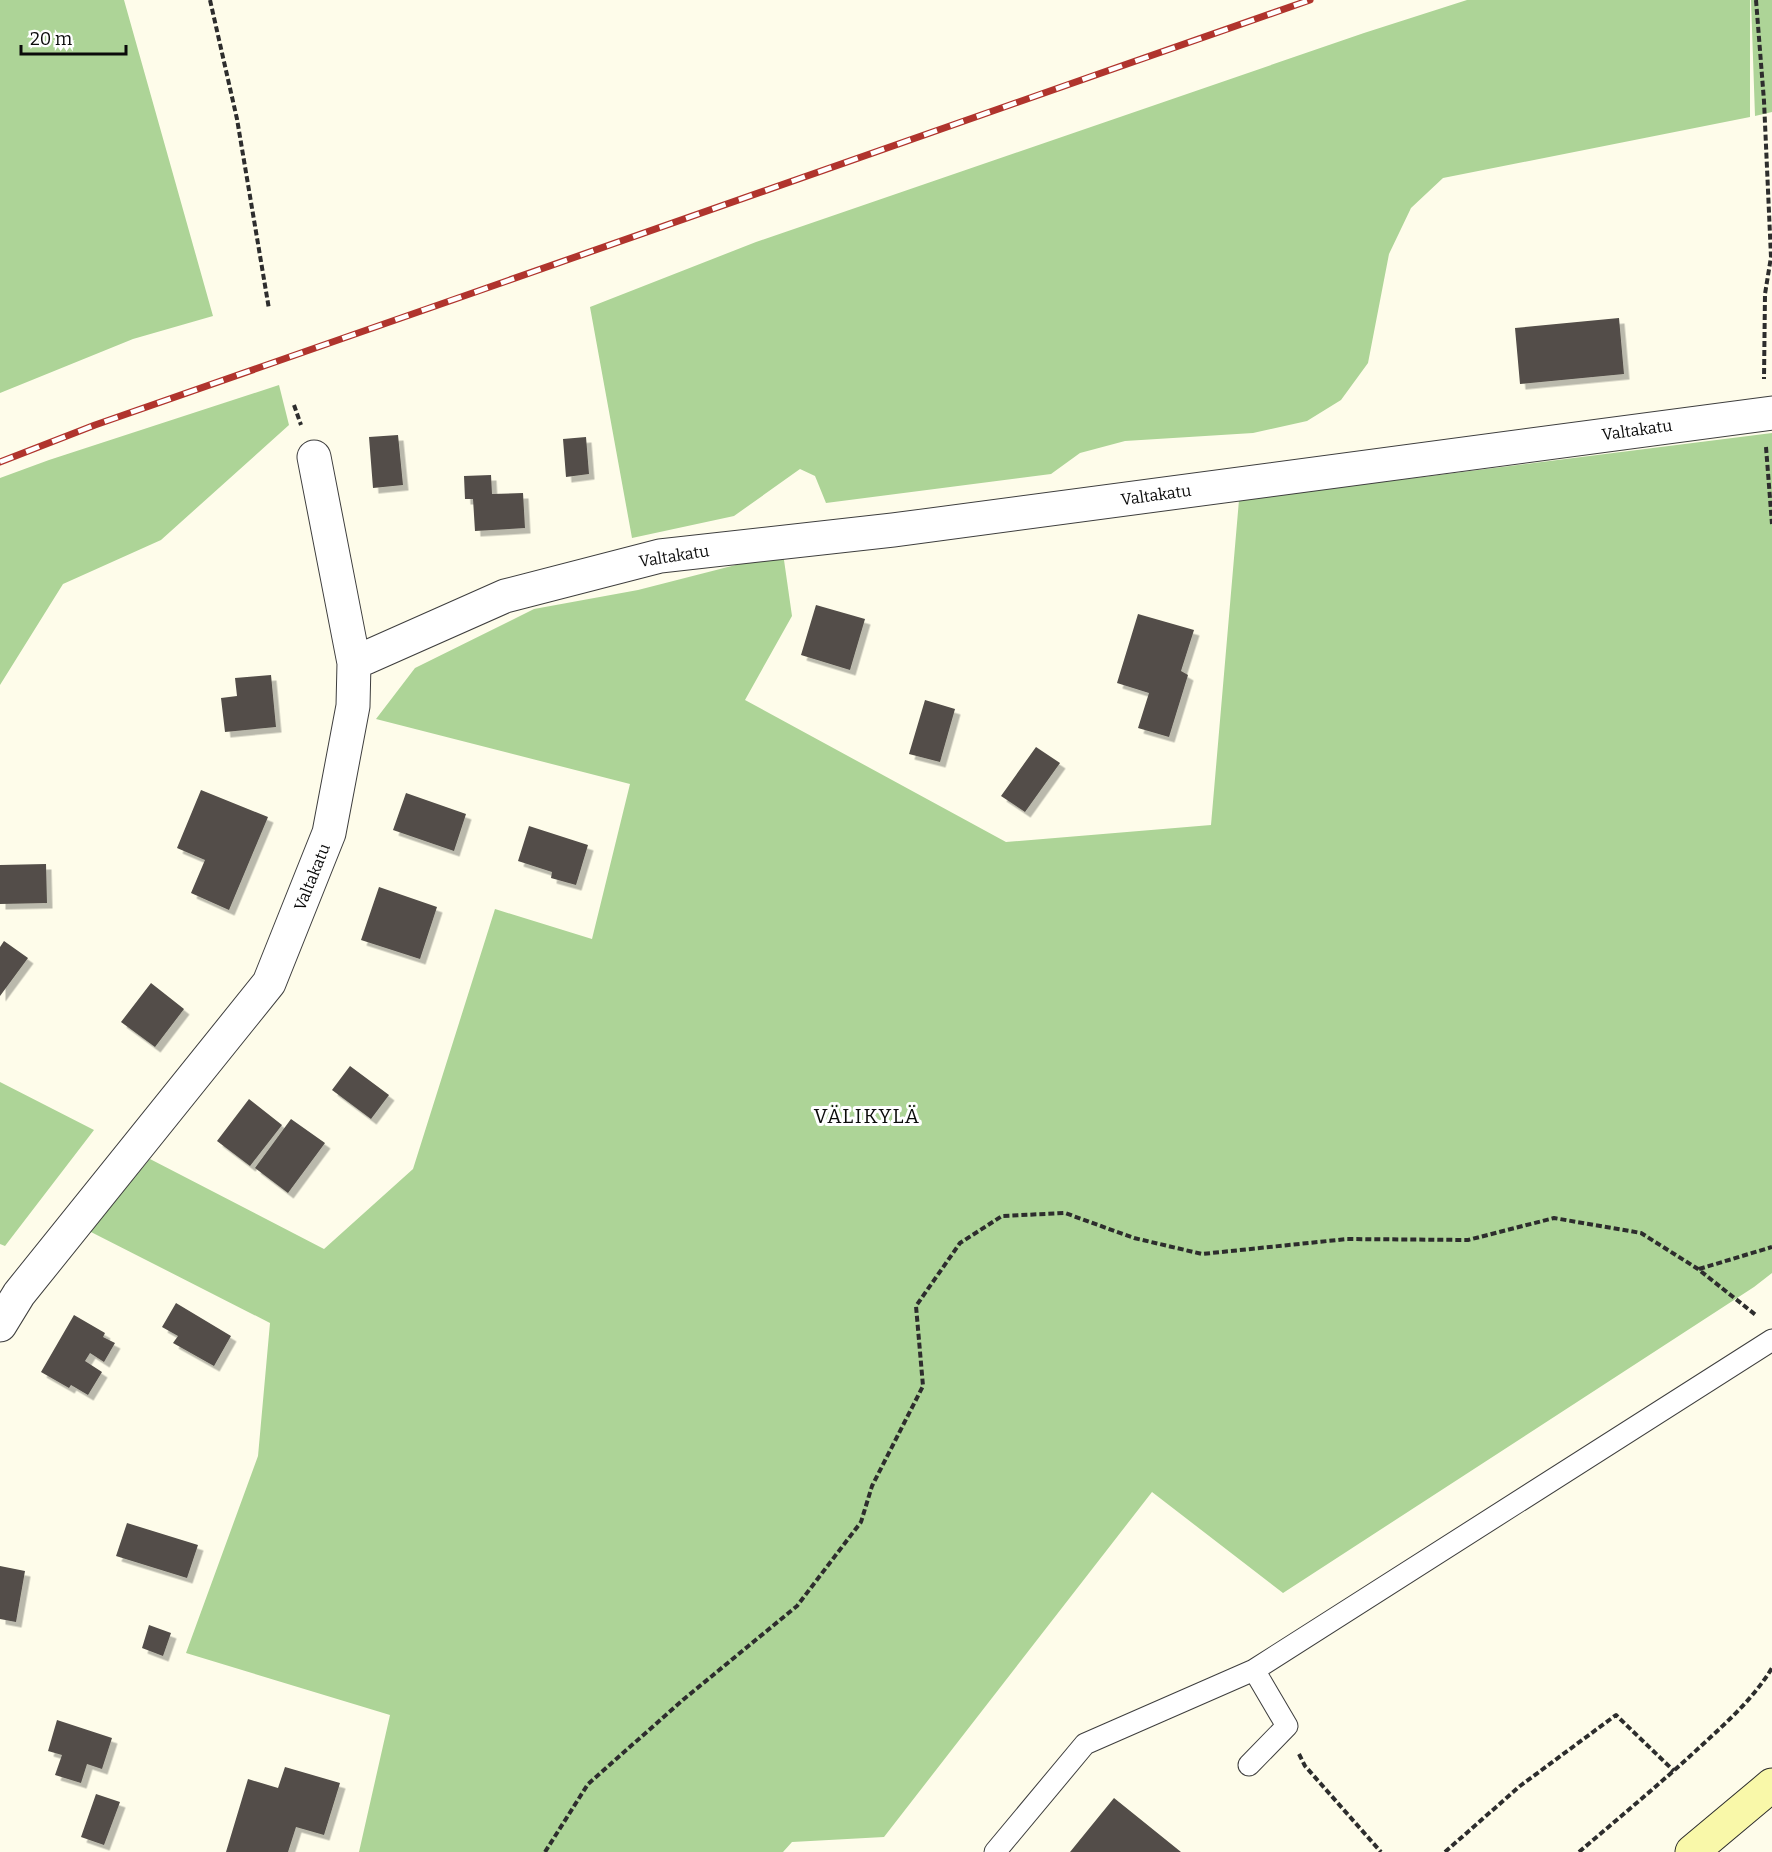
<svg xmlns="http://www.w3.org/2000/svg" width="1772" height="1852" font-family="Bitter,serif">
  <style>
    .forest { fill: #add497 }
    .building { fill: #524d48; filter: url(#shadow) }
    .lines { fill: none; stroke-linecap: round; stroke-linejoin: round }
    .lane-casing { stroke: #3e3e3e; stroke-width: 23 }
    .street-casing { stroke: #3e3e3e; stroke-width: 35 }
    .secondary-casing { stroke: #2d2d2d; stroke-width: 35 }
    .path { stroke: #2d2d2d; stroke-width: 4; stroke-dasharray: 6 3; stroke-linecap: butt }
    .lane { stroke: #fff; stroke-width: 21 }
    .street { stroke: #fff; stroke-width: 33 }
    .secondary { stroke: #f9f8a9; stroke-width: 33 }
    .rail-casing { stroke: #b0342d; stroke-width: 7 }
    .rail { stroke: #fff; stroke-width: 4.5; stroke-dasharray: 14; stroke-linecap: butt }
    .labels { text-anchor: middle; dominant-baseline: central; stroke-width: 6; stroke-linejoin: round; paint-order: stroke }
    .street-label { font-size: 16px; fill: #0b0b0b; stroke: #fff }
    .quarter-label { font-size: 20px; letter-spacing: 1.5px; fill: #0b0b0b; stroke: #fff }
  </style>
  <defs>
    <filter id="shadow"><feDropShadow dx="5.5" dy="5.5" stdDeviation="0" flood-color="#0004"/></filter>
  </defs>
  <rect width="100%" height="100%" fill="#fefcea"/>
  <path class="forest" d="M0,0H124L213,316L133,339L0,393Z
    M1467,0H1750V117L1443,178L1411,208L1389,254L1368,363L1341,400L1307,421L1253,433L1125,441L1080,453L1051,474L826,503L815,476L800,469L734,516L632,538L590,307L756,242L1364,33Z
    M1751,0H1772V112L1755,116Z
    M279,385L289,425L161,540L63,584L0,685V478L49,460Z
    M1772,433V1273L1754,1287L1283,1593L1152,1492L884,1837L792,1842L783,1852H359L390,1715L186,1653L258,1456L270,1323L89,1231L150,1159L324,1249L413,1169L495,909L592,939L630,784L376,719L415,668L534,609L638,590L783,553L792,616L745,700L1006,842L1211,825L1239,500Z
    M0,1082L94,1130L5,1246L0,1244Z"/>
  <path class="building" d="M1619,318L1624,374L1520,384L1515,328Z
    M398,435L403,485L373,488L369,437Z
    M586,437L589,474L566,477L563,439Z
    M491,475L492,494L523,493L525,528L475,531L473,499H465L464,476Z
    M816,605L865,619L850,670L801,655Z
    M1138,614L1194,630L1181,671L1188,675L1169,737L1138,728L1149,693L1117,683Z
    M271,675L276,727L225,732L221,698L237,696L235,678Z
    M925,700L955,709L940,762L909,754Z
    M1036,747L1060,763L1025,812L1001,796Z
    M201,790L268,817L229,910L191,893L205,860L177,848Z
    M406,793L466,814L454,851L393,830Z
    M529,826L588,845L576,885L551,878L552,872L518,861Z
    M46,864L47,903L0,904V865Z
    M379,887L437,907L420,959L361,940Z
    M4,941L28,958L0,996V947Z
    M151,983L184,1009L155,1047L121,1022Z
    M350,1066L389,1095L371,1119L332,1090Z
    M249,1099L282,1125L250,1166L217,1141Z
    M291,1119L325,1143L288,1193L255,1168Z
    M176,1303L231,1336L214,1366L173,1343L178,1336L162,1327Z
    M74,1315L105,1333L103,1337L115,1343L104,1362L90,1353L85,1361L102,1372L88,1395L71,1385L69,1388L41,1372Z
    M127,1523L198,1545L187,1578L116,1556Z
    M0,1566L25,1571L16,1622L0,1619Z
    M149,1625L171,1633L163,1656L142,1648Z
    M57,1720L112,1738L102,1769L87,1764L81,1783L55,1775L62,1755L48,1751Z
    M285,1767L340,1783L324,1835L296,1827L288,1852H226L248,1779L278,1788Z
    M96,1794L120,1802L104,1845L81,1837Z
    M1114,1798L1181,1852H1070Z"/>
  <g class="lines">
    <defs>
      <path id="lane" d="M1249,1765L1287,1726L1254,1670
        M995,1852L1085,1744L1254,1670L1772,1340"/>
      <path id="street" d="M314,457L354,663
        M0,1325L19,1294L269,983L329,833L353,706L354,663L505,596L660,556L893,530L1772,413"/>
      <path id="secondary" d="M1692,1852L1772,1785"/>
    </defs>
    <use href="#lane" class="lane-casing"/>
    <use href="#street" class="street-casing"/>
    <use href="#secondary" class="secondary-casing"/>
    <path class="path" d="M210,0L237,119L269,309
      M1756,0L1764,101L1771,257L1765,294L1764,379
      M294,405L301,425
      M1766,447L1772,524
      M1699,1269L1772,1247
      M1299,1754L1305,1766L1381,1852
      M545,1852L588,1784L684,1699L797,1606L861,1522L872,1486L923,1386L916,1306L960,1243L1002,1216L1065,1213L1134,1238L1202,1254L1347,1239L1468,1240L1554,1218L1641,1233L1698,1269L1757,1316
      M1445,1852L1520,1786L1616,1715L1674,1771
      M1579,1852C1620,1817 1661,1783 1701,1746C1727,1722 1753,1699 1772,1668"/>
    <use href="#lane" class="lane"/>
    <use href="#street" class="street"/>
    <use href="#secondary" class="secondary"/>
    <defs>
      <path id="rail" d="M0,462L95,425L1310,0"/>
    </defs>
    <use href="#rail" class="rail-casing"/>
    <use href="#rail" class="rail"/>
  </g>
  <g class="labels">
    <g class="street-label">
      <text transform="translate(1637 430) rotate(-8)">Valtakatu</text>
      <text transform="translate(1156 495) rotate(-8)">Valtakatu</text>
      <text transform="translate(674 556) rotate(-9)">Valtakatu</text>
      <text transform="translate(312 877) rotate(-68)">Valtakatu</text>
    </g>
    <g class="quarter-label">
      <text x="867" y="1116">VÄLIKYLÄ</text>
    </g>
  </g>
  <path d="M21 45v9h105v-9" fill="none" stroke="#0b0b0b" stroke-width="3"/>
  <text x="30" y="45" font-size="18" fill="#0b0b0b" stroke="#ffffff" stroke-width="4.5" paint-order="stroke">20 m</text>
</svg>
